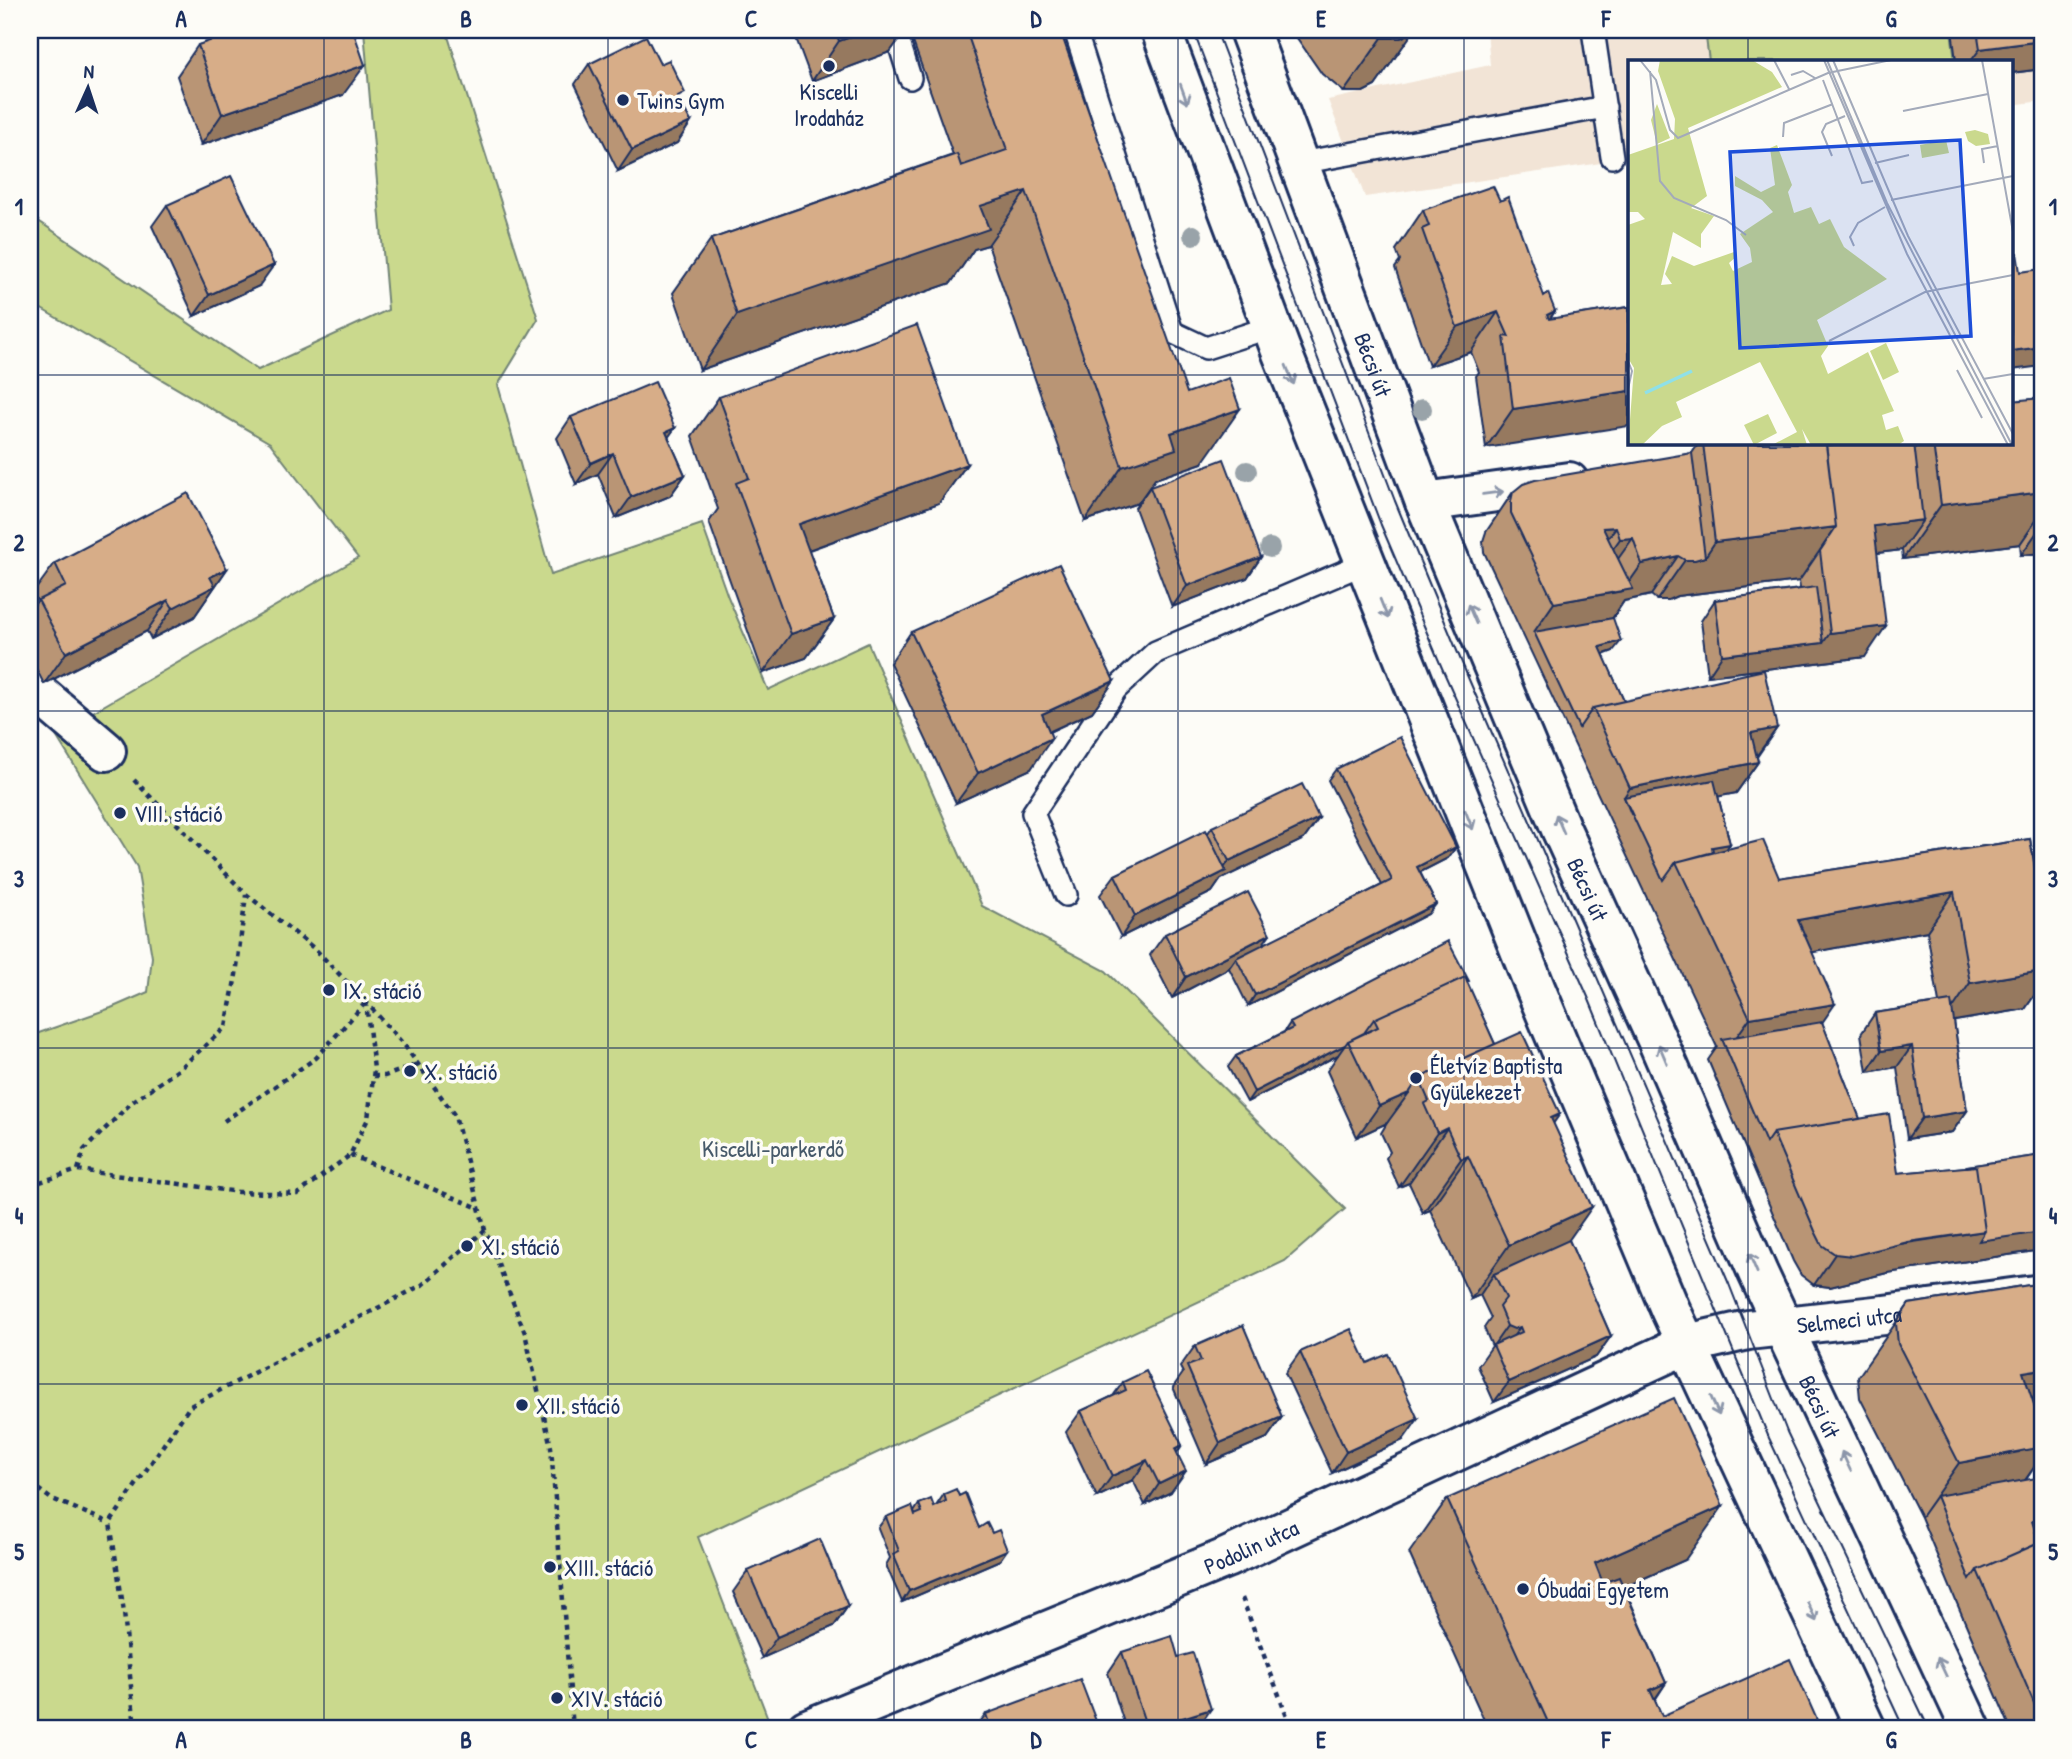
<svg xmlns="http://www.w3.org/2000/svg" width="2072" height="1759" font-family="'Patrick Hand',sans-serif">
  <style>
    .built { fill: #f2e4d6 }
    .green { fill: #cad98d; stroke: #728476; stroke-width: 2 }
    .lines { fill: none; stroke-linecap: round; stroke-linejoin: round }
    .service-casing { stroke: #1b2f5e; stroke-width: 26 }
    .minor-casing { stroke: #1b2f5e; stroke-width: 44 }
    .secondary-casing { stroke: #1b2f5e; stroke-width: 44 }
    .path { stroke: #1b2f5e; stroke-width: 4.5; stroke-dasharray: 5 5; stroke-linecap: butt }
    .service { stroke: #fdfcf7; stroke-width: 21 }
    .minor { stroke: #fdfcf7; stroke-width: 38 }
    .secondary { stroke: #fdfcf7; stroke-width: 38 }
    .tram { stroke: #1b2f5e; stroke-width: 2 }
    .tree { fill: #99a3a9 }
    .wall { fill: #b99575; stroke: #1b2f5e; stroke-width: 2 }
    .shaded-wall { fill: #96795f; stroke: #1b2f5e; stroke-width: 2 }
    .building { fill: #d7ad88; stroke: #1b2f5e; stroke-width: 2 }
    .oneway { stroke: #8c96aa }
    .grid { fill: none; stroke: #1b2f5e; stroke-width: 2; stroke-opacity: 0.55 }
    .poi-dot { fill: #1b2f5e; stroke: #fdfcf7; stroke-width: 2.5 }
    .labels { text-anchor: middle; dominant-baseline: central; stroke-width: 7; stroke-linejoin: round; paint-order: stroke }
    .poi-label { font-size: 23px; fill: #1b2f5e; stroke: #fdfcf7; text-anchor: start }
    .street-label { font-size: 23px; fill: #1b2f5e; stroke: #fdfcf7 }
    .park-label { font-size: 23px; fill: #475a6a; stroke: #fdfcf7 }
    .inset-river { fill: none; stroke: #8fe0e8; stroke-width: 3.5 }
    .inset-road { fill: none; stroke: #a3aaba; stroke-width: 2 }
    .view { fill: #1d4ed8; fill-opacity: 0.15; stroke: #1d4ed8; stroke-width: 3.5 }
    .inset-edge { fill: none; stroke: #1b2f5e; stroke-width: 3.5 }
    .neatline { fill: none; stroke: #1b2f5e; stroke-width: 2.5 }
    .grid-label { font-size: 23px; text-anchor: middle; font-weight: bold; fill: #1b2f5e }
  </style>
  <rect width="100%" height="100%" fill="#fdfcf7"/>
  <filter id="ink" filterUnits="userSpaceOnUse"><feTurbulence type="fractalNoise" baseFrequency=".0143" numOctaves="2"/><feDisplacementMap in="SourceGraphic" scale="14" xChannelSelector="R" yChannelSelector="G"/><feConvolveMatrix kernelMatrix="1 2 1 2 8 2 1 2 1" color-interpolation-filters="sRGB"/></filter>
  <g filter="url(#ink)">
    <path class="built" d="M1487,30H2042V101L2011,105V61H1629V159L1365,197L1328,100L1490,65Z"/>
    <path class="green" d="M364,30H446L538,319L498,385L551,575L702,524L728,597L768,690L868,643L982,906L1106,971L1345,1209L1285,1261L698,1537L772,1729H30V1036L111,1008L148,992L152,957L137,867L55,734L358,558L270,443L33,304L31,216L258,370L388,310Z
      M1705,30H1951L1955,61H1709Z"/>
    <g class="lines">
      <defs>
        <path id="service" d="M895,30L910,78
          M1075,30L1172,332L1206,348L1271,327
          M1593,30L1612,157
          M1300,163L1605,107
          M1066,895L1033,813L1116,689L1156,652L1365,563"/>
        <g id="minor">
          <path d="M1425,502L1569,482"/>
          <path d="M30,686L106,751"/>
          <path id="s1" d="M807,1729L1226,1558L1687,1344L1748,1330L1884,1315L2042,1294"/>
        </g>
        <g id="secondary">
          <path d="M1161,30L1280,348L1536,990L1670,1309L1866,1729"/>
          <path id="s2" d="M1249,30L1425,502L1561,829L1658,1042L1758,1273L1971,1729"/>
        </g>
      </defs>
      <use href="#service" class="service-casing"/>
      <use href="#minor" class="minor-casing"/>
      <use href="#secondary" class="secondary-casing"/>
      <path class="path" d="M134,780L246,894L316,950L366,1002L405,1046L455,1116L485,1230L525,1333L551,1447L573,1729
        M373,1076H385L418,1064
        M224,1121L316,1058L366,1002
        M350,1155L479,1208
        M78,1170L84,1150L132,1102L178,1070L226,1027L236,975L246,895
        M30,1185L78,1170L238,1192L298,1194L350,1155L368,1119L374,1069L366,1003
        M30,1483L50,1498L110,1523
        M1242,1598L1292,1729
        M135,1729L124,1612L110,1523L190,1406L422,1285L485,1230"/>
      <use href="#service" class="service"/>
      <use href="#minor" class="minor"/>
      <use href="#secondary" class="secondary"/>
      <path class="tram" d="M1193,30L1381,525L1442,668L1588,997L1769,1438L1904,1729
        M1216,30L1395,501L1467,675L1729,1284L1787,1432L1929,1729"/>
    </g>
    <g class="tree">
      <circle cx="1193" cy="235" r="10"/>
      <circle cx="1422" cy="409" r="10"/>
      <circle cx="1247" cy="471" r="10"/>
      <circle cx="1270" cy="548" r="10"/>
    </g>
    <path class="wall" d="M206,30H353L343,95L201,145L177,76L198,45L210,41Z
      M793,30H906L890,52L812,81Z
      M919,30H1060L1202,463L1155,479L1138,503L1085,521L988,245L974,249L951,283L700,370L673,293L711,239L953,155L912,39Z
      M1294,30H1414L1375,86L1363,92H1344L1322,74L1297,38Z
      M1952,30H2042V69L2011,73V61H1956Z
      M589,64L680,100L691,122L677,143L618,171L575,84Z
      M167,205L259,286L194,316L152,226Z
      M1423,210L1544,296L1555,311L1550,319L1629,307L1486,448L1476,376L1479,372L1471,352L1429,366L1395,268L1400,261L1396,250Z
      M719,397L967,464L939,503L809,550L834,619L806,658L763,673L709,522L718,509L692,436Z
      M2042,398V553L2021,555L2020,544L1903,559L1902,550L1877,553L1865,657L1708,676L1701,621L1715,600L1800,589L1799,581L1677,596L1668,600H1657L1651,595L1624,601L1613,618V651L1603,655L1624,701L1777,728L1757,757L1758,762L1736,793L1718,796L1730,844L1726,849L1779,878L2030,839L2042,909V984L2025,1009L1954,1021L1967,1111L1952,1132L1907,1139L1897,1067L1867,1072L1861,1034L1875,1013L1939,1003L1927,931L1812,952L1822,1022L1860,1119L1898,1173L1967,1167V1166L2042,1155V1250L1887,1273L1830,1287L1814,1285L1801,1275L1793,1261L1708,1060L1717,1047L1484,552L1483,541L1486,532L1513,492L1692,453L1699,443H1826V445L1846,443H2011Z
      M571,417L675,428L668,437L685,475L670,496L616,518L598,474L576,484L557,438Z
      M1150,487L1261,557L1247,578L1172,607L1135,508Z
      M55,563L227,569L194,617L151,639L147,631L44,684L30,657V611L37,601L33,593Z
      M911,632L1114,681L1092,712L1049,732L1031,769L956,803L890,663Z
      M1336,769L1456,847L1448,858L1420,872L1436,904L1428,914L1248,1006L1229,968L1172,998L1150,955L1165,934L1262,945L1382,885L1328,780Z
      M1319,818L1304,839L1221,879L1212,892L1121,937L1100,895L1115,875L1208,833L1212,827Z
      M1467,983L1495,1044L1553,1124L1569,1240L1611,1336L1596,1357L1494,1402L1478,1366L1492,1346L1484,1328L1491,1318L1480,1295L1471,1299L1430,1210L1423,1213L1409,1183L1399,1187L1386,1158L1390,1152L1381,1133L1387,1123L1357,1137L1327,1071L1338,1055L1247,1102L1228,1067L1236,1056L1284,1032L1290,1023Z
      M2042,1283V1456L2025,1481L2042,1477V1538L2038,1539L2039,1543L2042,1542V1729H2011L1956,1601L1921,1517L1860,1398L1858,1377L1909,1304Z
      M1195,1346L1282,1417L1267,1438L1206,1464L1173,1387L1183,1373L1180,1367Z
      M1300,1352L1367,1363L1403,1440L1332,1473L1285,1373Z
      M1123,1382L1182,1445L1177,1453L1171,1492L1145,1505L1133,1480L1097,1497L1066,1432L1081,1411L1113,1396Z
      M944,1494L959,1496L1000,1560L902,1602L886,1565L890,1558L878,1528L886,1517L914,1512L919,1504L934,1507L936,1506Z
      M1447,1499L1685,1560L1624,1587L1666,1683L1655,1700L1662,1716L1821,1729H1488L1409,1553Z
      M748,1571L848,1606L834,1626L762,1658L733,1592Z
      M1122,1652L1178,1657L1197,1729H1126L1108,1673Z
      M986,1714L1099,1729H975Z"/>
    <path class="shaded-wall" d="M871,30H906L890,52L812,81L839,41Z
      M1413,32L1375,86L1363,92H1344L1382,38Z
      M2042,41V69L2011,73V61H1971L1980,49Z
      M365,65L343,95L201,145L222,114Z
      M691,122L677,143L618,171L632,150Z
      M1026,191L988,245L974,249L951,283L700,370L737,315L980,206Z
      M274,265L259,286L194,316L209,295Z
      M1555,311L1528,351L1547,315Z
      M1498,312L1471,352L1429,366L1457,327Z
      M2042,347V366L2011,370V351Z
      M1629,391V426L1486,448L1513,409Z
      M1240,409L1202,463L1155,479L1138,503L1085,521L1122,467L1171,433Z
      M675,428L660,449L666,432Z
      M613,453L598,474L576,484L591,463Z
      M967,464L939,503L772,563L799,524Z
      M685,475L670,496L616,518L631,497Z
      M2042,492V512L2020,544L1903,559L1941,505Z
      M1923,520L1902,550L1852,556L1874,526Z
      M2042,525V553L2021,555Z
      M1616,527L1588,566L1603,528Z
      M1836,527L1799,581L1677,596L1668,600H1657L1685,560L1705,557L1715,542Z
      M1633,538L1605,577L1592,578L1620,539Z
      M1678,556L1651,595L1624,601L1605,629L1534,632L1554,603L1623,591L1642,564Z
      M1261,557L1247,578L1172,607L1187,586Z
      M227,569L194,617L151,639L173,608L210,577Z
      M168,600L147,631L44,684L66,653Z
      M834,619L806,658L763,673L791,634Z
      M1886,626L1865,657L1708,676L1722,655L1823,643L1830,633Z
      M1621,641L1613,651L1592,658L1600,647Z
      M1114,681L1092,712L1020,745L1042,714Z
      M1777,728L1755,758L1751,733Z
      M1052,738L1031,769L956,803L978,773Z
      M1758,762L1736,793L1631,814L1624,797L1630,788Z
      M1319,818L1304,839L1221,879L1212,892L1121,937L1135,916L1220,874L1229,861Z
      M1730,844L1715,865L1712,847Z
      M1456,847L1448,858L1409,878L1417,867Z
      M1954,892L1927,931L1771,960L1798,920Z
      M1436,904L1428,914L1248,1006L1255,995Z
      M1270,934L1255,955L1236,958L1229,968L1172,998L1186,977Z
      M2042,971V984L2025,1009L1943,1023L1970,983Z
      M1835,1004L1808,1043L1727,1050L1750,1018Z
      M1345,1045L1338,1055L1247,1102L1254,1092Z
      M1912,1046L1897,1067L1867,1072L1881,1051Z
      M1409,1093L1387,1123L1357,1137L1379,1106Z
      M1967,1111L1952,1132L1907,1139L1922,1118Z
      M1560,1114L1522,1168L1551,1118Z
      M1447,1128L1409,1183L1399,1187L1437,1133Z
      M1468,1156L1430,1210L1423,1213L1461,1159Z
      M1592,1207L1554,1261L1494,1274L1480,1295L1471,1299L1509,1245Z
      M1985,1231L2042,1232V1250L1887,1273L1830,1287L1814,1285L1835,1254Z
      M1507,1326L1520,1327L1505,1348L1493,1346Z
      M1611,1336L1596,1357L1494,1402L1509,1382Z
      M2042,1369V1386L2017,1422L2023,1372Z
      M1282,1417L1267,1438L1206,1464L1220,1443Z
      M1418,1419L1403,1440L1332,1473L1346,1452Z
      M2042,1419V1456L2011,1500L1936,1496L1921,1517L1959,1463L2019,1452Z
      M1147,1460L1133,1480L1097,1497L1112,1476Z
      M1186,1471L1171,1492L1145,1505L1159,1484Z
      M1723,1506L1685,1560L1557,1617L1595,1563Z
      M2042,1520V1538L2018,1542L2032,1521Z
      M1007,1550L1000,1560L902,1602L909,1591Z
      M848,1606L834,1626L762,1658L777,1637Z
      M1666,1683L1634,1729L1650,1690Z
      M1211,1709L1197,1729H1149Z"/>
    <path class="building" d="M238,30H353L365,65L222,114L198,45L238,31Z
      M835,30H871L839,41Z
      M966,30H1060L1187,393L1229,378L1240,409L1171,433L1176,449L1122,467L1026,191L980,206L989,229L737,315L711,239L957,154L961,166L1007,150Z
      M1371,30H1414L1413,32L1401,38H1382Z
      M1977,30H2042V41L1980,49Z
      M646,36L660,64L669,60L685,93L678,97L691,122L632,150L589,64Z
      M231,176L274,265L209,295L167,205Z
      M1493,186L1500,201L1508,197L1544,296L1548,293L1555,311L1547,315L1549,319L1629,307V391L1513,409L1504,336L1509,337L1498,312L1457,327L1422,229L1429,226L1423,210Z
      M2017,253L2020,272L2042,269V347L2011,351V254Z
      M917,325L967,464L799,524L834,619L791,634L736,483L749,478L719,397Z
      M655,382L675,428L666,432L685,475L631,497L613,453L591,463L571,417Z
      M2042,398V492L1941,505L1933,443H2011V401Z
      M1703,443H1826L1836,527L1715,542Z
      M1846,443H1914L1923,520L1874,526L1886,626L1830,633L1820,551L1836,527L1826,445Z
      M1692,453L1705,557L1695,560H1685L1678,556L1642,564L1633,538L1620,539L1616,527L1603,528L1633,589L1554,603L1511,513V501L1513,492L1523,484L1535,480Z
      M1224,459L1261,557L1187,586L1150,487Z
      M188,493L227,569L210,577L215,586L173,608L168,600L66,653L38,600L66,586L55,563Z
      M1059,564L1114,681L1042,714L1052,738L978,773L911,632Z
      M1816,587L1823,643L1722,655L1715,600Z
      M1613,618L1621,641L1600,647L1624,701L1593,708L1579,728L1534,632Z
      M1764,670L1777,728L1751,733L1758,762L1630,788L1593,708Z
      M1400,737L1456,847L1417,867L1436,904L1255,995L1236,958L1392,880L1336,769Z
      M1714,780L1730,844L1712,847L1713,852L1676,862L1663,880L1624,797Z
      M1302,784L1319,818L1229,861L1212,827Z
      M1206,830L1226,871L1135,916L1115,875Z
      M2030,839L2042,909V971L1970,983L1954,892L1798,920L1835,1004L1750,1018L1676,862L1763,840L1779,878Z
      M1248,892L1270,934L1186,977L1165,934Z
      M1448,941L1469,981L1467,982L1465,977L1374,1019L1364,1033L1348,1041L1345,1045L1254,1092L1236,1056L1293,1028L1290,1023Z
      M1465,977L1495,1044L1419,1078L1409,1093L1379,1106L1348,1041L1378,1027L1374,1019Z
      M1951,1001L1967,1111L1922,1118L1912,1046L1881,1051L1875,1013Z
      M1822,1022L1860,1119L1773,1133L1766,1143L1722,1039Z
      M1522,1032L1560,1114L1551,1118L1592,1207L1509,1245L1468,1156L1461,1159L1447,1128L1437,1133L1424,1104L1429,1101L1419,1078Z
      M1889,1114L1898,1173L1976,1166L1985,1231L1908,1242L1852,1256L1835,1254L1822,1245L1815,1231L1773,1133Z
      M2042,1155V1232L1979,1241L1985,1231L1976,1166L1968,1167L1967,1166Z
      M1569,1240L1611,1336L1509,1382L1493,1345L1522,1332L1520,1327L1514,1329L1507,1326L1499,1307L1506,1298L1494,1274Z
      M2042,1283V1369L2023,1372L2042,1428V1447L1959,1463L1898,1344L1896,1323L1909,1304Z
      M1243,1325L1282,1417L1220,1443L1187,1366L1201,1361L1195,1346Z
      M1351,1329L1367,1363L1388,1354L1418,1419L1346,1452L1300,1352Z
      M1146,1371L1182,1445L1175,1449L1186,1471L1159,1484L1147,1460L1112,1476L1081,1411L1126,1390L1123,1382Z
      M1674,1398L1723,1506L1595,1563L1603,1583L1619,1577L1666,1683L1650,1690L1662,1716L1790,1659L1821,1729H1551L1447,1499Z
      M2042,1477V1520L2032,1521L2039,1543L1977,1570L1970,1580L1936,1496Z
      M956,1489L959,1496L965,1493L979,1528L987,1523L992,1533L999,1530L1007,1550L909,1591L893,1554L899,1551L886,1517L912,1506L915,1515L922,1512L919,1504L931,1499L934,1507L946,1501L944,1494Z
      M820,1539L848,1606L777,1637L748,1571Z
      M2042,1542V1703L2037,1710L1977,1570Z
      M1172,1636L1178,1657L1193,1653L1211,1709L1147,1729L1122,1652Z
      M1080,1679L1099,1729H991L986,1714Z"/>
    <defs><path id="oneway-shaft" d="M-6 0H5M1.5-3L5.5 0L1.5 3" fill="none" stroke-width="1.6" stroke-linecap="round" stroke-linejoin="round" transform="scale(1.75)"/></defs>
    <g class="oneway">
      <use href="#oneway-shaft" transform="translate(1184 94) rotate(70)"/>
      <use href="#oneway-shaft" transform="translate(1290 375) rotate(68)"/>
      <use href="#oneway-shaft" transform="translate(1493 493) rotate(-8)"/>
      <use href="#oneway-shaft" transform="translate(1384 609) rotate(68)"/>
      <use href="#oneway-shaft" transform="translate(1472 614) rotate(-113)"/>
      <use href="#oneway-shaft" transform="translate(1469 820) rotate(68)"/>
      <use href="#oneway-shaft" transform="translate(1560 824) rotate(-113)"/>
      <use href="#oneway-shaft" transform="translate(1663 1054) rotate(-113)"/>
      <use href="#oneway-shaft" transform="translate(1753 1263) rotate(-113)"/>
      <use href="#oneway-shaft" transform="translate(1715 1406) rotate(66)"/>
      <use href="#oneway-shaft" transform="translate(1846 1461) rotate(-115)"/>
      <use href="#oneway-shaft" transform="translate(1812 1612) rotate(65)"/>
      <use href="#oneway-shaft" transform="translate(1942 1667) rotate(-115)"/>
    </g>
  </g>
  <path class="grid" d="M324,30V1729M608,30V1729M894,30V1729M1178,30V1729M1464,30V1729M1748,30V61M30,375H1629M2011,375H2042M1748,443V1729M30,711H2042M30,1048H2042M30,1384H2042"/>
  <g class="poi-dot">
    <circle cx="829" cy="66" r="7"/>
    <circle cx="623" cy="100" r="7"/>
    <circle cx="120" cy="813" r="7"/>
    <circle cx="329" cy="990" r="7"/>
    <circle cx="410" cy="1071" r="7"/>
    <circle cx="1416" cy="1078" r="7"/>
    <circle cx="467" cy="1246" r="7"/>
    <circle cx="522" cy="1405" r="7"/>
    <circle cx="550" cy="1567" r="7"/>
    <circle cx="1523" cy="1589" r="7"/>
    <circle cx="557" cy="1698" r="7"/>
  </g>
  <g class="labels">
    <g class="poi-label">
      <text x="829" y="91" text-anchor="middle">Kiscelli<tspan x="829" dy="26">Irodaház</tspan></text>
      <text x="637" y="100">Twins Gym</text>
      <text x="134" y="813">VIII. stáció</text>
      <text x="343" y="990">IX. stáció</text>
      <text x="1430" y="1065">Életvíz Baptista<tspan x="1430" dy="26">Gyülekezet</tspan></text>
      <text x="424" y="1071">X. stáció</text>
      <text x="481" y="1246">XI. stáció</text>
      <text x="536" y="1405">XII. stáció</text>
      <text x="564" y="1567">XIII. stáció</text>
      <text x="1537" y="1589">Óbudai Egyetem</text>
      <text x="571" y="1698">XIV. stáció</text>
    </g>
    <g class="street-label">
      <text stroke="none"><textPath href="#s2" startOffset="357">Bécsi út</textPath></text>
      <text stroke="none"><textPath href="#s2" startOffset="924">Bécsi út</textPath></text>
      <text stroke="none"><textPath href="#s1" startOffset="1125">Selmeci utca</textPath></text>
      <text stroke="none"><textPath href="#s2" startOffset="1491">Bécsi út</textPath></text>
      <text stroke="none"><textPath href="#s1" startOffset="480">Podolin utca</textPath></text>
    </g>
    <g class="park-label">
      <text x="773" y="1148">Kiscelli-parkerdő</text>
    </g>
  </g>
  <g transform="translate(1628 60)">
    <rect width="385" height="385" fill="#fdfcf7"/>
    <path d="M32,0H124L144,12L154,27L60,68L79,136L63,148L86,156L73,174V188L45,172L33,225L44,224L37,214L44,196L66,206L106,192L109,196L101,203L105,211L124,202L122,188L112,174L145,152L134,140L107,126V116L133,132L147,125L142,88L149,85L164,125L160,132L166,153L183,147L191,164L202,159L216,187L259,219L189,260L200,286L193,296L200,314L240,292L266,351L254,355L258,370L270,366L276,381L270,385H183L174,369L179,385H144L169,372L132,302L48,342L54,357L34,366L14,385H0L6,308L0,298V165L17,159L10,152H0V95L46,79L47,59L30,11ZM29,44L42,78L29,84L23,60ZM347,70L360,74L362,84L348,86L340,81L337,72ZM318,80L321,93L294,98L292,85ZM258,283L271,312L255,320L242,291ZM140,354L149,373L126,385L116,365Z" fill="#cad98d"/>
    <path class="inset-river" d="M17,333L64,311"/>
    <path class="inset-road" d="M12,0L28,20L42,70L50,78L200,13L263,0M146,0L161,29M196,0L279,194L380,385M199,0L259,143L384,385M205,0L280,176L385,374M354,0L385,172M22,11L32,121L46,138L98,160L118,175M163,15L175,11L187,18M195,20L234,123L245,121M275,51L360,34M155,77L156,63L205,44M204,96L194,72L198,64L217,56M247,103L281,95M356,103L354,89L370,86M263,140L385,116M226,186L222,177L230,163L257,147M201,281L297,232L385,215M0,301L4,311L0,329M329,310L354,358M355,319L385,314"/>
    <path class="view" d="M332,80L343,276L112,288L102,92Z"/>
    <rect width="385" height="385" class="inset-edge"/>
  </g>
  <rect width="2072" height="1759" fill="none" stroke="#fdfcf7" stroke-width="77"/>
  <g transform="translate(88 88) rotate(3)" stroke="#fdfcf7" stroke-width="5" paint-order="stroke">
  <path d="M0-5L12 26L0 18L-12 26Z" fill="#1b2f5e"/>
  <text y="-10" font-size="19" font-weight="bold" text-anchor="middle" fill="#1b2f5e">N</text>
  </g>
  <rect x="38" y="38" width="1996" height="1682" class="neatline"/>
  <g class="grid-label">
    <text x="181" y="27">A</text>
    <text x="466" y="27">B</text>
    <text x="751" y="27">C</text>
    <text x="1036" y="27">D</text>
    <text x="1321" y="27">E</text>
    <text x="1606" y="27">F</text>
    <text x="1891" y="27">G</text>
    <text x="19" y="215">1</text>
    <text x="2053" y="215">1</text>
    <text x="19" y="551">2</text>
    <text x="2053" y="551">2</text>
    <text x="19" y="887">3</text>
    <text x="2053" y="887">3</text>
    <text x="19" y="1224">4</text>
    <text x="2053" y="1224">4</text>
    <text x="19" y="1560">5</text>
    <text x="2053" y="1560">5</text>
    <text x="181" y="1748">A</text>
    <text x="466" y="1748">B</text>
    <text x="751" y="1748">C</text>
    <text x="1036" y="1748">D</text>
    <text x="1321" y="1748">E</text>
    <text x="1606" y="1748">F</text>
    <text x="1891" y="1748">G</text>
  </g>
</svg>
